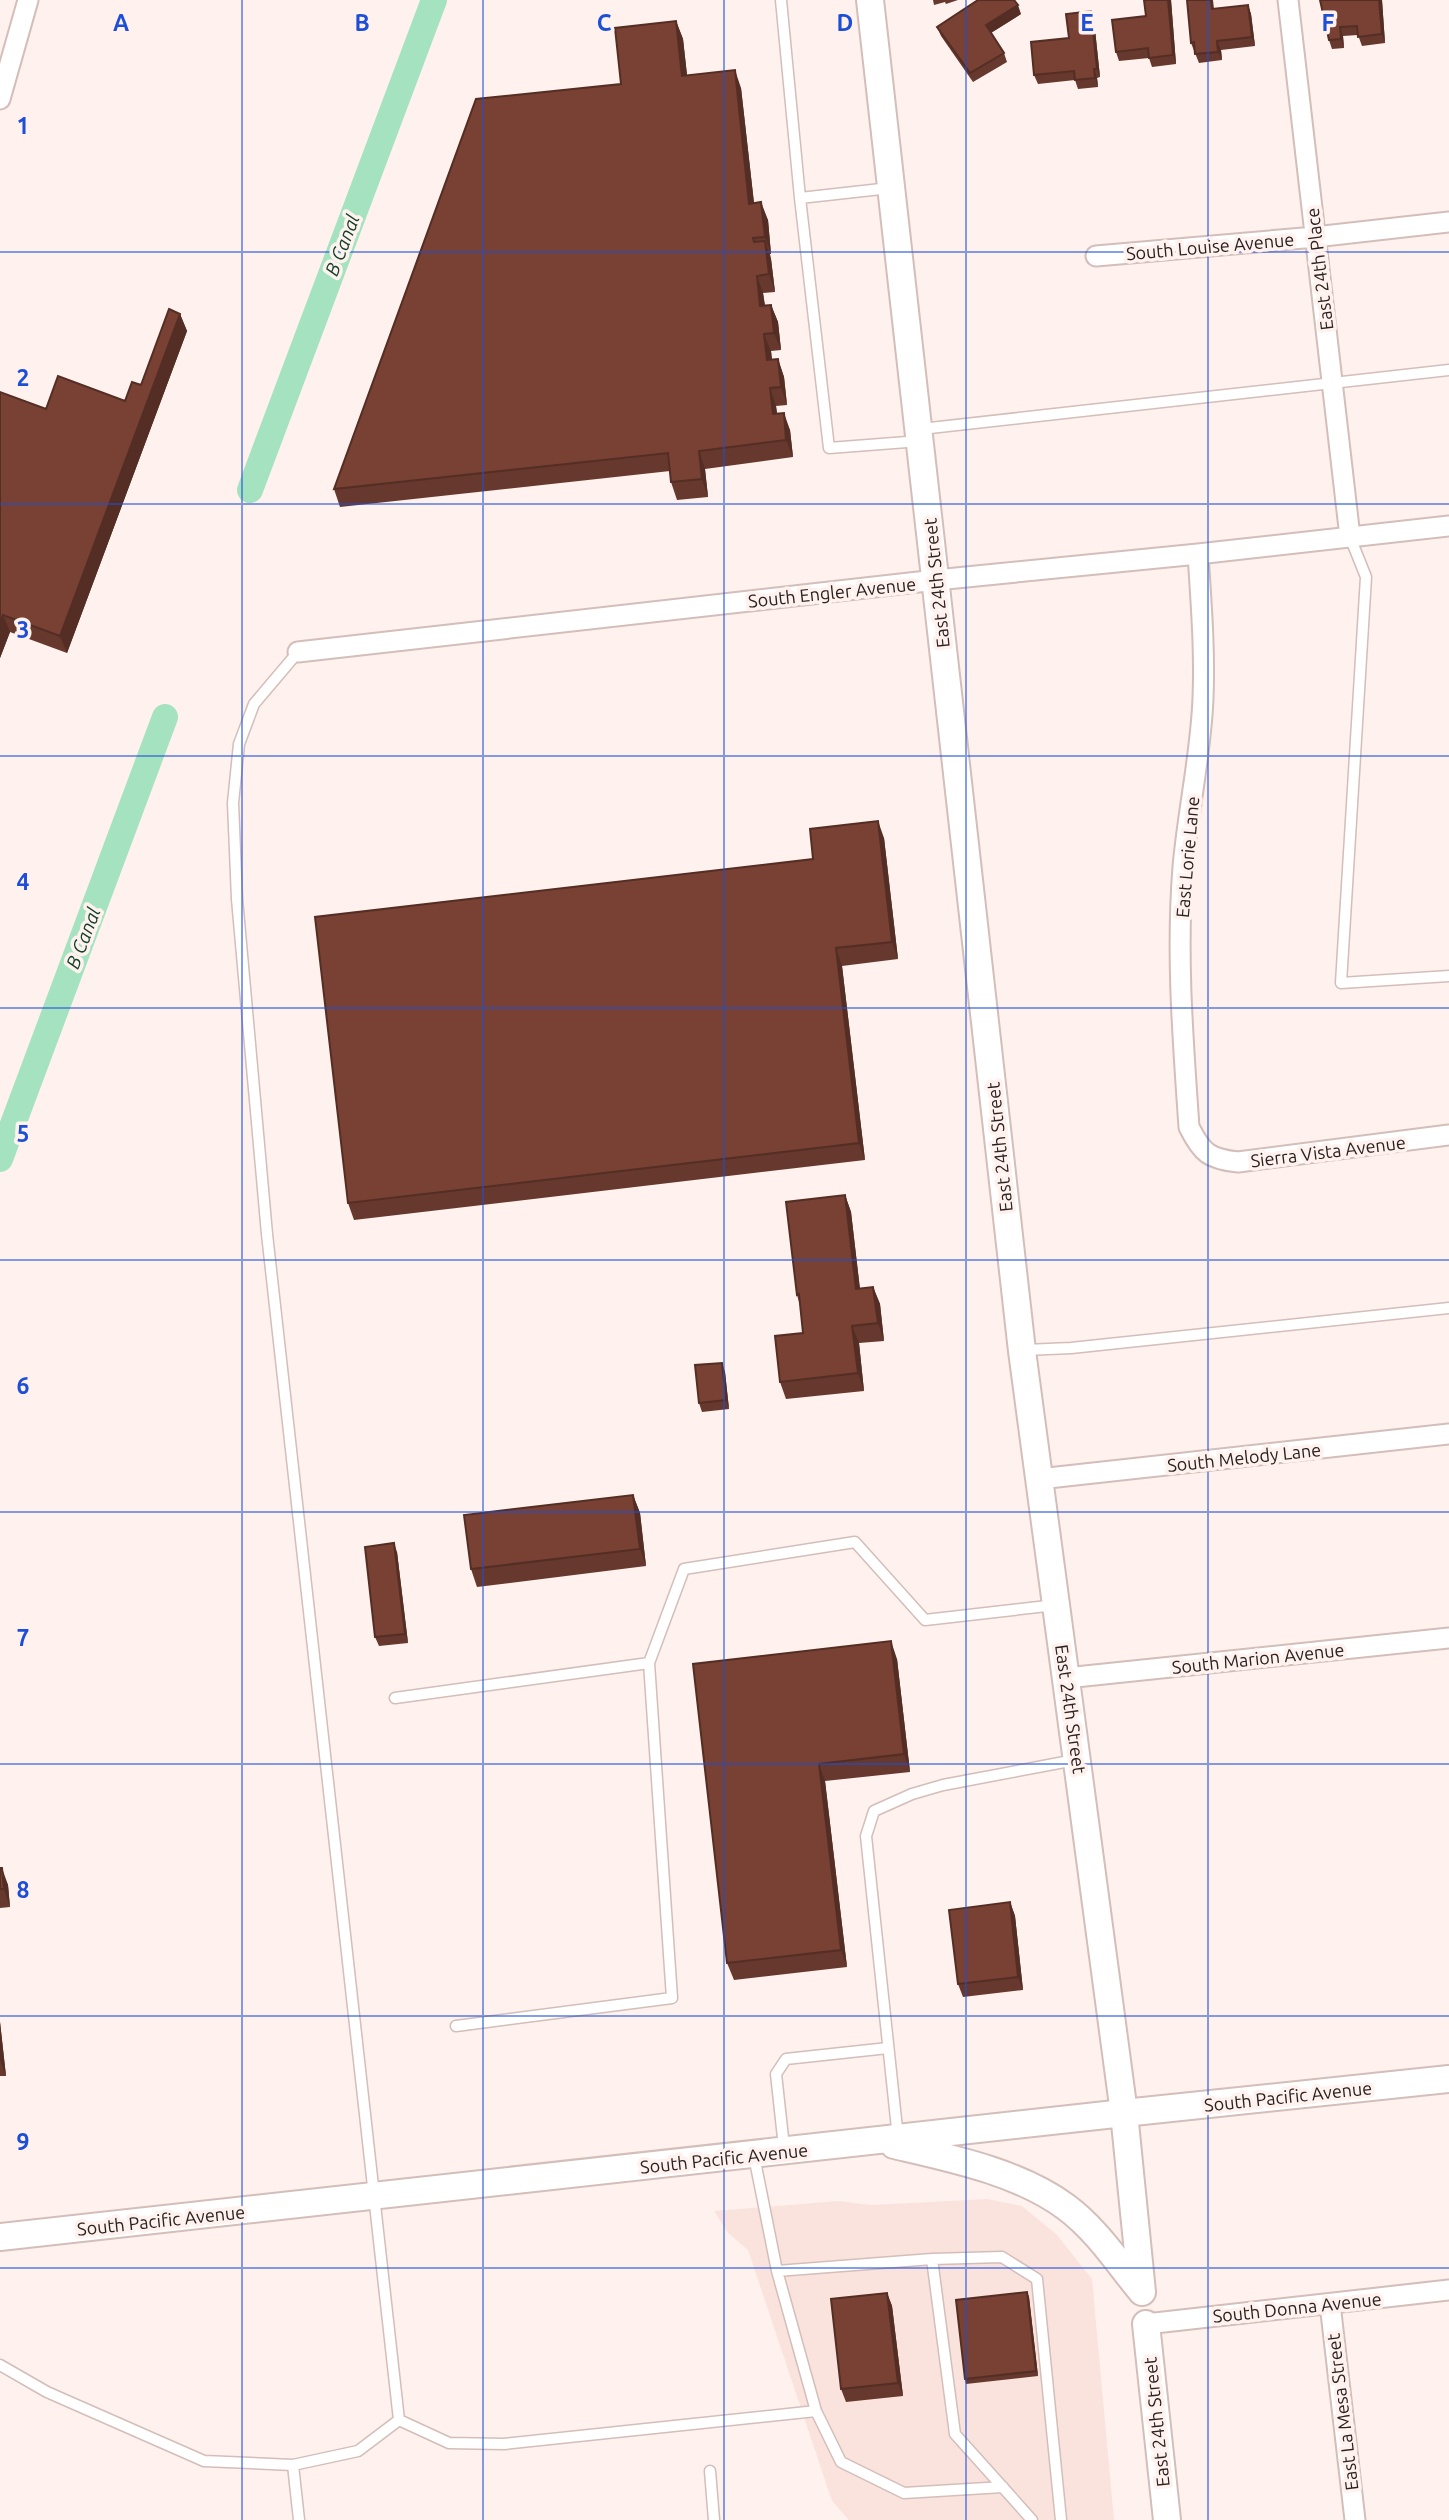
<svg xmlns="http://www.w3.org/2000/svg" width="1449" height="2520" font-family="Ubuntu,sans-serif">
  <style>
    .built { fill: #fbe3dd }
    .lines { fill: none; stroke-linecap: round; stroke-linejoin: round }
    .canal { stroke: #a5e3c0; stroke-width: 26 }
    .service-casing { stroke: #d3beb9; stroke-width: 13 }
    .minor-casing { stroke: #d3beb9; stroke-width: 23 }
    .secondary-casing { stroke: #d3beb9; stroke-width: 30 }
    .service { stroke: #fff; stroke-width: 10 }
    .minor { stroke: #fff; stroke-width: 19 }
    .secondary { stroke: #fff; stroke-width: 26 }
    .wall { fill: #67382d }
    .shaded-wall { fill: #542e24 }
    .building { fill: #784134; stroke: #542e24; stroke-width: 2 }
    .grid { fill: none; stroke: #1d4ed8; stroke-width: 2; stroke-opacity: 0.55 }
    .labels { text-anchor: middle; dominant-baseline: central; stroke-width: 7; stroke-linejoin: round; paint-order: stroke }
    .street-label { font-size: 18px; fill: #2a2220; stroke: #fff1ee }
    .water-label { font-size: 19px; font-style: italic; fill: #11412b; stroke: #fff1ee }
    .grid-label { font-size: 23px; text-anchor: middle; font-weight: bold; fill: #1d4ed8; stroke: #fff1ee; stroke-width: 7; stroke-linejoin: round; paint-order: stroke }
  </style>
  <rect width="100%" height="100%" fill="#fff1ee"/>
  <path class="built" d="M987,2199L1022,2206L1057,2235L1092,2279L1114,2520H849L832,2501L748,2250L728,2233L714,2211L838,2201L871,2205Z"/>
  <g class="lines">
    <path class="canal" d="M250,490L434,0
      M0,1159L165,717"/>
    <defs>
      <path id="service" d="M781,0L800,198
        M890,188L800,198L829,448L920,441
        M921,429L1449,370
        M1350,537L1366,577L1341,983L1449,976
        M298,652L254,704L239,744L233,803L237,899L267,1234L399,2420
        M1025,1350L1071,1348L1449,1308
        M395,1698L649,1663L684,1569L855,1542L925,1620L1056,1605
        M456,2026L672,1998L649,1663
        M898,2138L866,1836L874,1811L912,1794L943,1785L1075,1760
        M784,2147L776,2074L786,2059L888,2048
        M754,2156L777,2271L816,2411L841,2462L904,2493L1003,2487
        M932,2259L955,2434L1032,2520
        M777,2271L932,2259L1002,2257L1037,2279L1061,2520
        M0,2365L47,2392L204,2461L293,2465L358,2451L399,2420
        M399,2420L449,2443L504,2444L816,2411
        M293,2465L299,2520
        M710,2471L714,2520"/>
      <path id="minor" d="M1288,0L1350,537
        M0,99L28,0
        M1096,256L1315,237L1449,222
        M1198,554C1201,602 1205,650 1203,698C1201,754 1188,810 1183,867C1176,954 1183,1040 1189,1127C1202,1153 1209,1159 1238,1162L1449,1135
        M298,652L936,580L1198,554L1449,526
        M1039,1479L1449,1434
        M1066,1678L1449,1638
        M1330,2304L1355,2520
        M1146,2324L1449,2290"/>
      <path id="secondary" d="M870,0L1022,1351L1124,2113L1142,2292
        M894,2145C950,2158 1019,2172 1066,2207C1097,2230 1118,2263 1142,2292
        M0,2237L1124,2113L1449,2079
        M1146,2324L1167,2520"/>
    </defs>
    <use href="#service" class="service-casing"/>
    <use href="#minor" class="minor-casing"/>
    <use href="#secondary" class="secondary-casing"/>
    <use href="#service" class="service"/>
    <use href="#minor" class="minor"/>
    <use href="#secondary" class="secondary"/>
  </g>
  <path class="wall" d="M933,0H958L946,4L945,2L934,5Z
    M1171,0L1176,64L1152,67L1149,58L1119,61L1116,52L1146,16Z
    M1187,0H1213L1214,9L1248,5L1251,14L1255,46L1221,50L1222,60L1199,63L1191,43Z
    M1320,0H1382L1385,43L1362,46L1358,35L1343,36L1344,48L1332,49L1329,40Z
    M1021,14L991,33L1004,53L1007,62L973,82L941,36L937,27Z
    M1094,20L1100,77L1097,78L1098,87L1078,89L1075,80L1038,84L1034,75L1069,38Z
    M676,21L683,39L687,75L741,88L754,203L768,220L771,254H770L771,259L775,292L763,293L765,305H771L778,322L781,350L771,351L772,360L778,359L784,377L787,405L776,406L777,413L790,430L793,457L705,469L708,497L677,500L671,482L670,471L340,507L334,489L621,84Z
    M180,314L187,331L67,653L10,632L0,658V392L46,409L125,401L141,385Z
    M884,838L898,959L842,966L865,1160L354,1220L348,1203L813,859Z
    M845,1195L851,1212L860,1289L873,1287L880,1304L884,1341L859,1343L864,1391L786,1399L780,1382L803,1333L800,1305L797,1295Z
    M722,1363L725,1372L729,1409L702,1412L699,1403Z
    M633,1495L640,1513L646,1566L477,1587L471,1569Z
    M397,1552L408,1643L379,1646L375,1637Z
    M897,1659L910,1772L825,1781L847,1967L734,1980L727,1963L693,1664Z
    M0,1868L8,1885L10,1907L0,1908Z
    M1010,1902L1015,1916L1023,1990L963,1997L958,1984Z
    M0,2022L6,2076H0Z
    M1027,2292L1029,2297L1038,2376L966,2384L965,2379Z
    M887,2293L892,2306L903,2396L846,2402L841,2389Z"/>
  <path class="shaded-wall" d="M1168,0H1171L1176,64L1173,55Z
    M1379,0H1382L1385,43L1382,34Z
    M1018,5L1021,14L989,34L986,25Z
    M1248,5L1251,14L1255,46L1252,37Z
    M1091,11L1094,20L1100,77L1097,69Z
    M676,21L683,39L689,93L682,76Z
    M1340,27L1343,36L1344,48L1341,39Z
    M1217,41L1221,50L1222,60L1218,52Z
    M1094,69L1097,78L1098,87L1095,78Z
    M735,70L741,88L756,221L749,204Z
    M761,202L768,220L771,254L765,237Z
    M765,241L771,259L775,292L769,274Z
    M757,276L763,293L767,323L760,306Z
    M771,305L778,322L781,350L774,333Z
    M180,314L187,331L67,653L60,636Z
    M764,334L771,351L774,378L767,360Z
    M778,359L784,377L787,405L781,387Z
    M770,388L776,406L779,431L773,414Z
    M784,413L790,430L793,457L786,440Z
    M699,451L705,469L708,497L702,479Z
    M3,615L10,632L0,658V624Z
    M878,821L884,838L898,959L892,942Z
    M836,948L842,966L865,1160L859,1143Z
    M845,1195L851,1212L862,1307L856,1289Z
    M873,1287L880,1304L884,1341L878,1323Z
    M852,1326L859,1343L864,1391L858,1373Z
    M722,1363L725,1372L729,1409L726,1400Z
    M633,1495L640,1513L646,1566L640,1549Z
    M394,1543L397,1552L408,1643L405,1634Z
    M891,1641L897,1659L910,1772L904,1754Z
    M819,1764L825,1781L847,1967L841,1950Z
    M2,1868L8,1885L10,1907L4,1889Z
    M1010,1902L1015,1916L1023,1990L1018,1977Z
    M0,2022L6,2076L0,2060Z
    M1027,2292L1029,2297L1038,2376L1036,2371Z
    M887,2293L892,2306L903,2396L898,2383Z"/>
  <path class="building" d="M978,0H1014L1018,5L986,25L1004,53L970,73L937,27Z
    M1144,0H1168L1173,55L1149,58L1148,48L1116,52L1112,20L1146,16Z
    M1187,0H1211L1212,9L1248,5L1252,37L1217,41L1218,52L1195,54L1194,42L1191,43Z
    M1320,0H1379L1382,34L1358,37L1357,26L1340,27L1341,39L1329,40Z
    M1091,11L1097,69H1094L1095,78L1075,80L1074,71L1034,75L1031,42L1069,38L1066,14Z
    M676,21L682,76L735,70L749,204L761,202L765,237L753,238L754,242L765,241L769,274L757,276L760,306L771,305L774,333L764,334L767,360L778,359L781,387L770,388L773,414L784,413L786,440L699,451L702,479L671,482L668,453L334,489L476,99L621,84L615,28Z
    M169,309L180,314L60,636L3,615L0,624V392L46,409L58,376L125,401L132,382L141,385Z
    M878,821L892,942L836,948L859,1143L348,1203L315,917L813,859L810,829Z
    M845,1195L856,1289L873,1287L878,1323L852,1326L858,1373L780,1382L775,1336L803,1333L799,1294L797,1295L786,1202Z
    M722,1363L726,1400L699,1403L695,1365Z
    M633,1495L640,1549L471,1569L464,1515Z
    M394,1543L405,1634L375,1637L365,1547Z
    M891,1641L904,1754L819,1764L841,1950L727,1963L693,1664Z
    M0,1868H2L4,1889H0Z
    M1010,1902L1018,1977L958,1984L949,1910Z
    M1027,2292L1036,2371L965,2379L956,2300Z
    M887,2293L898,2383L841,2389L831,2299Z"/>
  <path class="grid" d="M242,0V2520M483,0V2520M724,0V2520M966,0V2520M1208,0V2520M0,252H1449M0,504H1449M0,756H1449M0,1008H1449M0,1260H1449M0,1512H1449M0,1764H1449M0,2016H1449M0,2268H1449"/>
  <g class="labels">
    <g class="street-label">
      <text transform="translate(1210 246) rotate(-5)">South Louise Avenue</text>
      <text transform="translate(1319 269) rotate(-97)">East 24th Place</text>
      <text transform="translate(936 583) rotate(-96)">East 24th Street</text>
      <text transform="translate(832 592) rotate(-6)">South Engler Avenue</text>
      <text transform="translate(1187 857) rotate(-85)">East Lorie Lane</text>
      <text transform="translate(999 1147) rotate(-96)">East 24th Street</text>
      <text transform="translate(1328 1151) rotate(-7)">Sierra Vista Avenue</text>
      <text transform="translate(1244 1457) rotate(-6)">South Melody Lane</text>
      <text transform="translate(1258 1658) rotate(-6)">South Marion Avenue</text>
      <text transform="translate(1071 1709) rotate(82)">East 24th Street</text>
      <text transform="translate(1288 2096) rotate(-6)">South Pacific Avenue</text>
      <text transform="translate(724 2158) rotate(-6)">South Pacific Avenue</text>
      <text transform="translate(161 2220) rotate(-6)">South Pacific Avenue</text>
      <text transform="translate(1297 2307) rotate(-6)">South Donna Avenue</text>
      <text transform="translate(1342 2412) rotate(-97)">East La Mesa Street</text>
      <text transform="translate(1156 2422) rotate(-96)">East 24th Street</text>
    </g>
    <g class="water-label">
      <text transform="translate(342 245) rotate(-69)">B Canal</text>
      <text transform="translate(83 938) rotate(-69)">B Canal</text>
    </g>
  </g>
  <g class="grid-label">
    <text x="121" y="31">A</text>
    <text x="362" y="31">B</text>
    <text x="604" y="31">C</text>
    <text x="845" y="31">D</text>
    <text x="1087" y="31">E</text>
    <text x="1328" y="31">F</text>
    <text x="23" y="134">1</text>
    <text x="23" y="386">2</text>
    <text x="23" y="638">3</text>
    <text x="23" y="890">4</text>
    <text x="23" y="1142">5</text>
    <text x="23" y="1394">6</text>
    <text x="23" y="1646">7</text>
    <text x="23" y="1898">8</text>
    <text x="23" y="2150">9</text>
  </g>
</svg>
